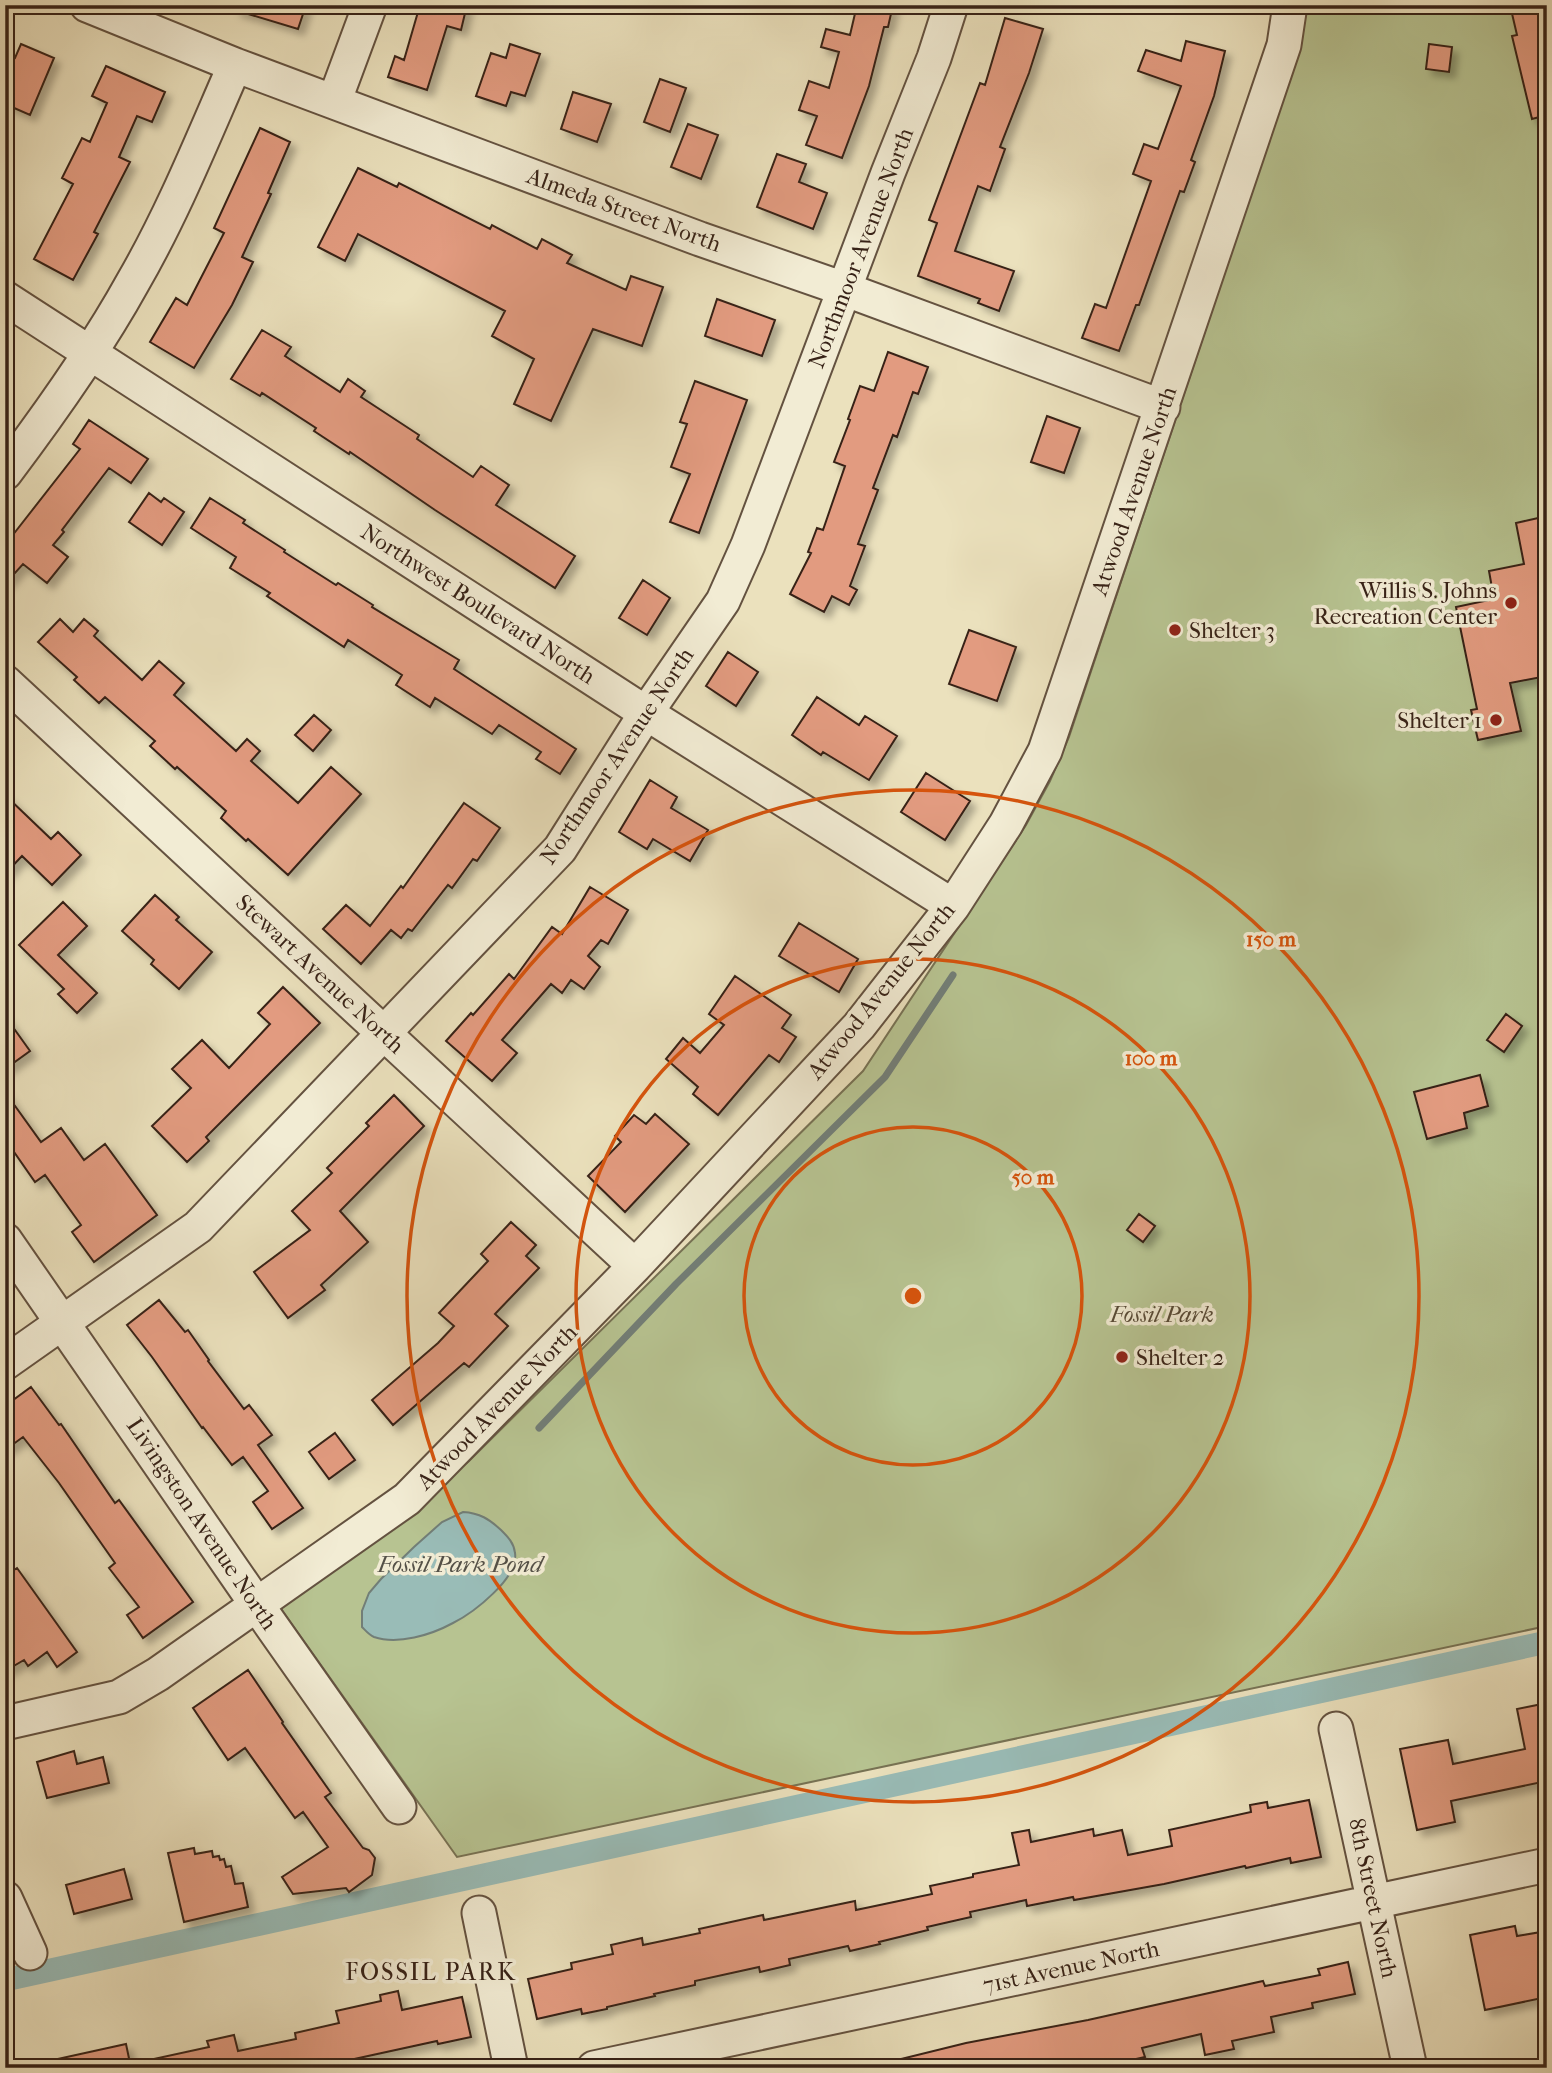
<svg xmlns="http://www.w3.org/2000/svg" width="1552" height="2073" font-family="'IM FELL French Canon',serif">
  <style>
    .green { fill: #b7c391; stroke: #777254; stroke-width: 2 }
    .water { fill: #99bcb7; stroke: #727e77; stroke-width: 2 }
    .lines { fill: none; stroke-linecap: round; stroke-linejoin: round }
    .stream { stroke: #727e77; stroke-width: 7 }
    .canal { stroke: #99bcb7; stroke-width: 23 }
    .building { fill: #e29b80; stroke: #372217; stroke-width: 2; filter: url(#shadow) }
    .minor-casing { stroke: #645240; stroke-width: 37 }
    .minor { stroke: #f2ecd4; stroke-width: 33 }
    .ring { fill: none; stroke: #d6540d; stroke-width: 3.5 }
    .poi-dot { fill: #8f2418; stroke: #f2ecd4; stroke-width: 2.5 }
    .labels { text-anchor: middle; dominant-baseline: central; stroke-width: 7; stroke-linejoin: round; paint-order: stroke }
    .street-label { font-size: 23px; fill: #372217; stroke: #f2ecd4 }
    .poi-label { font-size: 23px; fill: #372217; stroke: #f2ecd4; text-anchor: end }
    .park-label { font-size: 23px; font-style: italic; fill: #574a36; stroke: #f2ecd4 }
    .water-label { font-size: 24px; font-style: italic; fill: #545047; stroke: #f2ecd4 }
    .neighbourhood-label { font-size: 24px; letter-spacing: 2px; fill: #372217; stroke: #f2ecd4 }
    .centre { fill: #d6540d; stroke: #f2ecd4; stroke-width: 3.5 }
    .ring-label { font-size: 21px; text-anchor: middle; font-weight: bold; fill: #d6540d; stroke: #f2ecd4; stroke-width: 7; stroke-linejoin: round; paint-order: stroke }
  </style>
  <defs>
    <filter id="shadow"><feDropShadow dx="6" dy="6" stdDeviation="3.5" flood-color="#0004"/></filter>
  </defs>
  <rect width="100%" height="100%" fill="#ebe1bd"/>
  <filter id="stains"><feTurbulence type="fractalNoise" baseFrequency=".00286" numOctaves="4"/><feColorMatrix values="0 0 0 0 .2 0 0 0 0 .09 0 0 0 0 .02 0 0 0 .5 -.17"/></filter>
  <radialGradient id="worn" r=".72"><stop offset=".6" stop-color="#630" stop-opacity="0"/><stop offset="1" stop-color="#630" stop-opacity=".3"/></radialGradient>
  <path class="green" d="M1307,5H1547V1626L457,1857L279,1606L391,1525L469,1461L863,1071L1026,825L1050,781L1069,737L1301,45Z"/>
  <path class="water" d="M463,1512C480,1513 489,1519 501,1530C508,1537 514,1543 515,1553C519,1578 473,1613 453,1623C431,1635 398,1645 374,1637C369,1635 366,1631 362,1627V1611L369,1593L381,1579L414,1547L442,1522Z"/>
  <g class="lines">
    <path class="stream" d="M539,1428L676,1284L885,1077L953,975"/>
    <path class="canal" d="M5,1980L1547,1642"/>
  </g>
  <path class="building" d="M236,5H306L298,29L235,10Z
    M420,5H467L461,30L447,26L427,90L388,77L395,56L404,60Z
    M857,5H893L888,27H884L869,86L842,158L806,145L817,116L799,110L809,81L829,88L839,52L821,47L826,29L850,35Z
    M1510,5H1547V115L1532,119L1512,36L1517,35Z
    M1005,18L1043,29L1029,73L1000,147L1005,149L990,191L978,186L955,251L1014,271L999,311L978,303L980,299L918,276L937,223L929,220L980,83L985,85Z
    M1186,41L1225,51L1214,96L1191,160L1195,162L1184,192L1180,191L1139,305H1136L1119,351L1082,338L1095,304L1106,308L1151,181L1133,174L1144,144L1158,149L1181,86L1138,71L1146,50L1181,61Z
    M21,44L54,58L30,115L5,104V53L15,58Z
    M510,44L540,54L525,96L511,92L506,106L476,96L491,53L506,58Z
    M1429,44L1452,47L1449,72L1426,69Z
    M106,66L165,92L152,122L137,116L119,157L130,162L94,232L98,234L73,280L34,259L73,184L62,178L82,138L90,142L107,103L92,96Z
    M660,79L686,88L670,132L644,122Z
    M573,92L611,104L597,142L561,129Z
    M688,124L718,135L701,179L671,167Z
    M260,128L290,142L268,193L271,194L242,257L253,262L232,305L194,368L150,342L176,298L187,305L224,233L214,228Z
    M777,154L806,164L799,182L827,193L813,229L757,207Z
    M358,168L397,187L399,183L490,229L492,225L537,249L542,239L572,255L567,263L626,290L631,276L663,287L642,346L593,329L551,421L514,404L534,359L492,336L505,311L358,234L345,261L318,247Z
    M717,299L775,320L762,356L705,336Z
    M262,330L291,347L285,356L340,392L348,379L365,391L361,397L419,435L417,439L473,477L481,466L509,485L496,505L575,556L555,588L435,510L350,452L349,454L314,431L316,428L262,393L260,396L231,379Z
    M888,352L928,367L918,394L913,392L897,437L893,435L873,488L878,490L858,544L865,546L850,586L857,590L849,605L832,596L824,612L790,594L811,553L808,552L817,528L823,530L845,466L834,462L850,420L848,419L860,386L874,391Z
    M695,381L747,400L699,533L670,522L690,474L671,467L687,424L680,422Z
    M1047,416L1080,428L1064,473L1031,462Z
    M89,420L148,459L131,483L109,468L62,530L64,532L53,545L68,557L47,583L23,564L5,584V545L80,449L73,444Z
    M149,493L161,502L164,498L184,512L162,545L129,522Z
    M210,498L245,520L243,523L285,550L284,552L336,585L338,583L373,605L372,607L459,660L454,669L576,749L560,774L536,759L541,752L499,725L492,734L435,698L430,707L396,685L402,675L348,640L344,647L267,596L270,593L230,568L236,557L191,528Z
    M1547,516V676L1510,683L1521,731L1478,740L1471,710L1477,709L1456,607L1494,599L1489,571L1524,564L1516,523Z
    M643,580L670,598L647,635L619,618Z
    M60,619L73,632L84,619L98,631L94,636L142,680L159,661L184,683L174,695L236,751L247,739L260,751L251,761L298,803L331,767L361,794L288,875L248,839L246,841L221,818L226,811L177,767L175,769L150,746L155,741L105,697L99,703L74,680L77,677L38,642Z
    M969,630L1016,647L997,701L949,684Z
    M728,652L758,672L736,706L706,686Z
    M817,697L859,725L865,716L897,736L869,780L823,752L821,755L792,735Z
    M314,715L331,730L313,751L295,735Z
    M926,773L970,801L945,840L901,812Z
    M650,780L677,797L671,808L708,830L690,861L653,839L647,849L619,832Z
    M5,795L51,839L58,832L81,855L52,885L22,856L5,874Z
    M464,803L500,828L477,861L473,859L452,888L448,885L412,931L408,929L401,938L391,930L361,964L323,929L346,905L370,926L401,886L403,888Z
    M590,887L628,910L608,944L601,940L588,956L600,967L584,989L571,980L562,993L551,984L502,1040L517,1053L492,1081L446,1041L471,1013L473,1015L509,974L514,979L552,927L562,934Z
    M155,895L179,917L176,920L212,952L179,989L151,964L154,960L122,931Z
    M63,902L87,926L58,955L97,993L77,1013L58,994L64,989L19,945Z
    M799,923L858,959L839,992L779,956Z
    M735,976L791,1015L782,1028L796,1037L779,1062L769,1055L718,1115L693,1094L698,1087L666,1059L683,1038L700,1053L724,1025L709,1014Z
    M283,987L320,1023L206,1137L209,1141L187,1162L152,1126L191,1088L172,1069L202,1040L229,1068L270,1024L258,1013Z
    M1506,1014L1522,1026L1504,1052L1487,1040Z
    M5,1016L30,1051L5,1069Z
    M1480,1075L1488,1106L1464,1113L1467,1128L1427,1139L1414,1092Z
    M5,1092L41,1142L61,1128L84,1160L105,1144L157,1215L94,1262L72,1232L81,1225L45,1175L35,1182L5,1139Z
    M394,1095L424,1126L340,1211L368,1242L321,1285L325,1290L288,1318L254,1272L310,1230L292,1211L332,1173L327,1168L369,1126L366,1123Z
    M655,1114L689,1144L625,1212L588,1176L621,1142L615,1136L634,1115L646,1124Z
    M1139,1214L1155,1226L1143,1242L1127,1230Z
    M511,1222L536,1245L526,1256L539,1268L495,1314L508,1326L469,1367L464,1363L393,1425L372,1400L438,1343L454,1326L439,1313L488,1261L481,1254Z
    M159,1300L185,1332L188,1330L209,1360L208,1361L244,1409L249,1405L272,1435L258,1445L303,1508L272,1529L253,1502L268,1491L243,1457L232,1465L203,1427L202,1428L152,1357L127,1325Z
    M31,1387L59,1425L61,1424L115,1503L119,1500L193,1602L143,1638L127,1615L139,1607L109,1568L115,1563L59,1483L23,1437L5,1450V1406Z
    M335,1433L355,1460L329,1479L309,1452Z
    M17,1568L77,1652L57,1667L47,1652L28,1666L24,1660L5,1671V1576Z
    M248,1670L283,1722L282,1723L331,1793L325,1797L363,1848L369,1850L375,1858L372,1875L349,1892L346,1888L293,1894L282,1877L328,1847L303,1812L295,1818L245,1748L228,1760L193,1708Z
    M1547,1703V1781L1451,1801L1455,1822L1417,1830L1400,1749L1448,1740L1453,1764L1525,1749L1517,1709Z
    M74,1751L77,1764L103,1757L109,1783L47,1798L37,1762Z
    M1309,1800L1321,1857L1291,1863L1290,1858L1246,1868L1245,1866L1164,1884L1074,1900L1073,1897L1027,1906L1026,1900L970,1912L971,1917L927,1927L928,1930L879,1942L880,1944L850,1951L848,1946L789,1959L790,1965L760,1972L759,1967L695,1981V1985L654,1994L655,1996L607,2007V2009L582,2014L581,2009L537,2019L528,1979L572,1969L571,1963L613,1954L611,1945L642,1938L643,1945L700,1933L699,1929L763,1915L764,1920L855,1901L856,1910L932,1894L930,1886L973,1877V1874L1019,1865L1012,1833L1029,1830L1031,1842L1093,1829L1094,1836L1122,1830L1128,1855L1172,1846L1169,1830L1251,1812L1250,1805L1267,1802L1268,1808Z
    M194,1848L195,1854L212,1851L213,1857L219,1856L220,1860L224,1859L226,1867L231,1866L235,1884L243,1883L248,1907L184,1922L168,1853Z
    M124,1869L132,1899L74,1914L66,1885Z
    M1515,1926L1517,1936L1547,1931V1997L1485,2010L1470,1935Z
    M1348,1962L1355,1994L1312,2003L1313,2008L1271,2017L1274,2032L1232,2041L1234,2049L1205,2055L1201,2034L1142,2048L1145,2057L1096,2068H898L897,2060L966,2043L1088,2020L1263,1981L1265,1986L1320,1975L1318,1969Z
    M398,1991L402,2010L462,1997L471,2037L438,2044L437,2041L313,2068H149V2060L209,2047L207,2041L234,2035L238,2051L296,2039L295,2033L339,2023L336,2011L381,2001L380,1995Z
    M126,2044L131,2068H54L53,2060Z"/>
  <g class="lines">
    <defs>
      <path id="minor" d="M87,5L235,65L700,239L844,289L1163,407
        M334,102L370,5
        M5,298L646,713L953,906
        M5,473C51,412 96,349 133,282C173,213 203,138 235,65
        M5,682L635,1266
        M5,1240L257,1605L399,1807
        M5,1363L198,1227L560,849L646,713L723,601L748,545L888,173L934,58L951,5
        M5,1723L119,1697L158,1674L407,1499L635,1266L859,1026L953,906L1006,824L1045,751L1284,45L1290,5
        M1336,1729L1410,2068
        M5,1898L30,1953
        M479,1913L511,2068
        M594,2068L1547,1865"/>
    </defs>
    <use href="#minor" class="minor-casing"/>
    <use href="#minor" class="minor"/>
  </g>
  <g class="ring">
    <circle cx="913" cy="1296" r="169"/>
    <circle cx="913" cy="1296" r="337"/>
    <circle cx="913" cy="1296" r="506"/>
  </g>
  <g class="poi-dot">
    <circle cx="1511" cy="603" r="7"/>
    <circle cx="1175" cy="630" r="7"/>
    <circle cx="1496" cy="720" r="7"/>
    <circle cx="1122" cy="1357" r="7"/>
  </g>
  <g class="labels">
    <g class="street-label">
      <text transform="translate(624 210) rotate(20)">Almeda Street North</text>
      <text transform="translate(861 248) rotate(-69)">Northmoor Avenue North</text>
      <text transform="translate(1134 491) rotate(-71)">Atwood Avenue North</text>
      <text transform="translate(478 604) rotate(33)">Northwest Boulevard North</text>
      <text transform="translate(617 756) rotate(-56)">Northmoor Avenue North</text>
      <text transform="translate(320 974) rotate(43)">Stewart Avenue North</text>
      <text transform="translate(881 991) rotate(-51)">Atwood Avenue North</text>
      <text transform="translate(497 1407) rotate(-46)">Atwood Avenue North</text>
      <text transform="translate(202 1524) rotate(56)">Livingston Avenue North</text>
      <text transform="translate(1373 1898) rotate(78)">8th Street North</text>
      <text transform="translate(1071 1967) rotate(-12)">71st Avenue North</text>
    </g>
    <g class="poi-label">
      <text x="1497" y="590">Willis S. Johns<tspan x="1497" dy="26">Recreation Center</tspan></text>
      <text x="1189" y="630" text-anchor="start">Shelter 3</text>
      <text x="1482" y="720">Shelter 1</text>
      <text x="1136" y="1357" text-anchor="start">Shelter 2</text>
    </g>
    <g class="park-label">
      <text x="1162" y="1314">Fossil Park</text>
    </g>
    <g class="water-label">
      <text x="460" y="1564">Fossil Park Pond</text>
    </g>
    <g class="neighbourhood-label">
      <text x="431" y="1972">FOSSIL PARK</text>
    </g>
  </g>
  <circle cx="913" cy="1296" r="10" class="centre"/>
  <g class="ring-label">
    <text x="1271" y="946">150 m</text>
    <text x="1151" y="1065">100 m</text>
    <text x="1033" y="1184">50 m</text>
  </g>
  <rect width="1552" height="2073" fill="none" stroke="#ebe1bd" stroke-width="28"/>
  <rect x="7" y="7" width="1538" height="2059" fill="none" stroke="#372217" stroke-width="3.5"/>
  <rect x="14" y="14" width="1524" height="2045" fill="none" stroke="#372217" stroke-width="2"/>
  <rect width="100%" height="100%" filter="url(#stains)"/>
  <rect width="100%" height="100%" fill="url(#worn)"/>
</svg>
